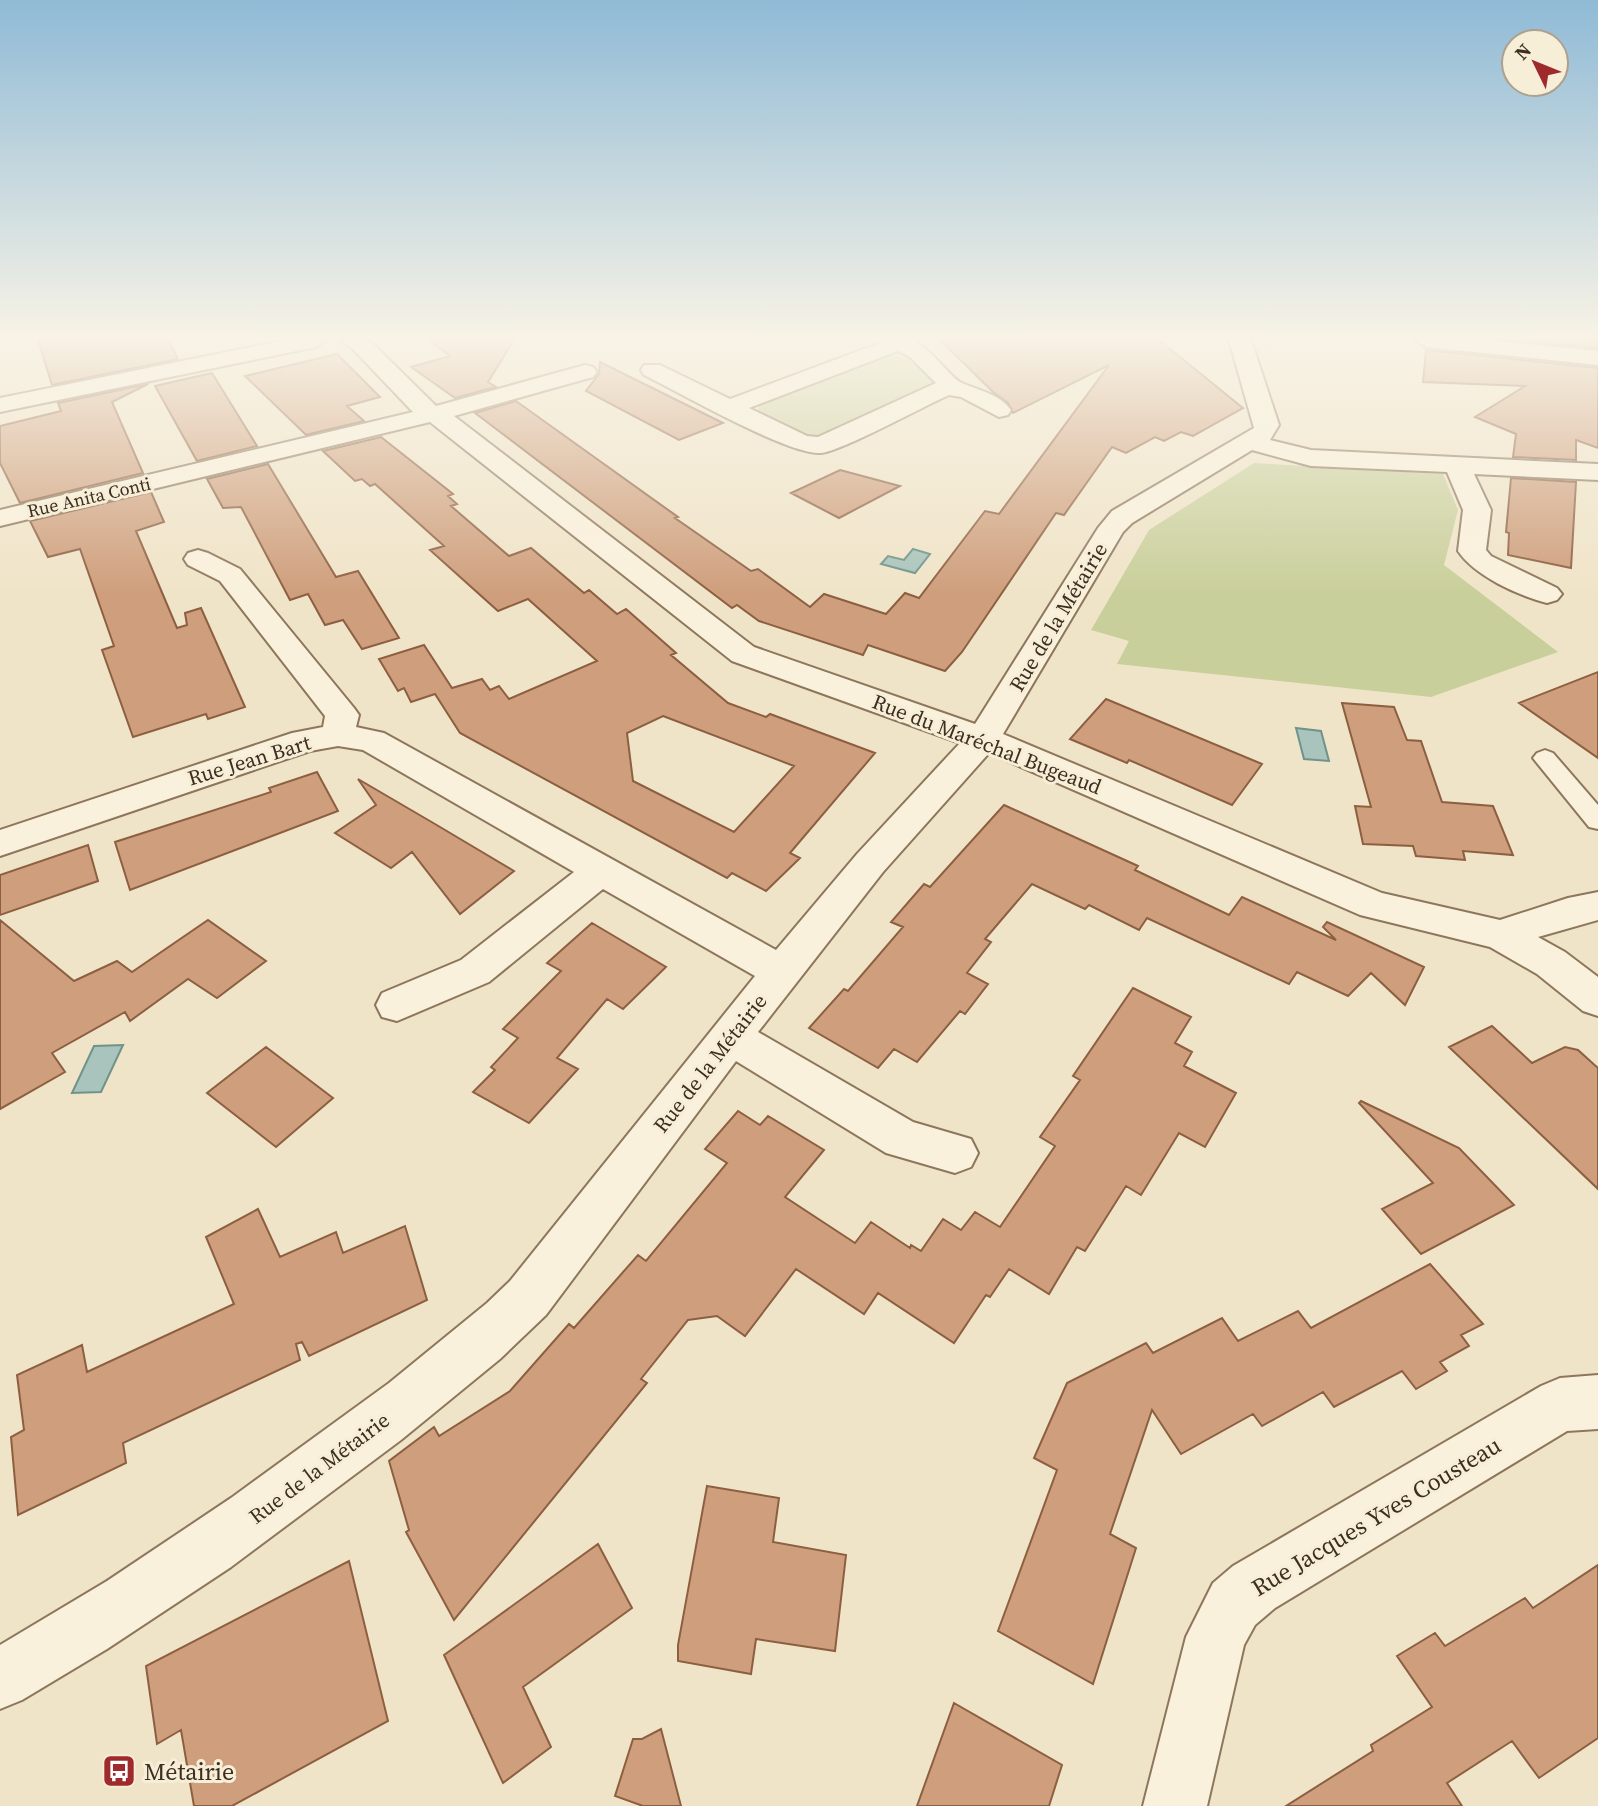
<svg xmlns="http://www.w3.org/2000/svg" width="1598" height="1806" font-family="'Source Serif 4',serif">
  <style>
    .green { fill: #c9cf9b }
    .water { fill: #a9c4bc; stroke: #6f938a; stroke-width: 2 }
    .building { fill: #cf9f7d; stroke: #8d5f41; stroke-width: 2; fill-rule: evenodd }
    .lines { fill: none; stroke-linecap: round; stroke-linejoin: round }
    .service-casing { stroke: #8d765c; stroke-width: 4 }
    .minor-casing { stroke: #8d765c; stroke-width: 4 }
    .service { fill: #faf1dc; fill-rule: evenodd }
    .minor { fill: #faf1dc; fill-rule: evenodd }
    .labels { text-anchor: middle; dominant-baseline: central; stroke-width: 6; stroke-linejoin: round; paint-order: stroke }
    .far-street-label { font-size: 18px; fill: #3d2e20; stroke: #f7eed8 }
    .street-label { font-size: 21px; fill: #3d2e20; stroke: #f7eed8 }
    .near-street-label { font-size: 24px; fill: #3d2e20; stroke: #f7eed8 }
    .near-poi-label { font-size: 24px; fill: #3d2e20; stroke: #f7eed8; text-anchor: start }
  </style>
  <rect width="100%" height="100%" fill="#f0e4c8"/>
  <path class="green" d="M892,355L916,360L934,379L932,384L824,435L804,434L757,411L762,400L874,358Z
    M1254,463L1443,474L1458,510L1444,565L1558,652L1431,697L1117,664L1129,641L1091,630L1149,530Z"/>
  <path class="water" d="M913,549L930,554L915,573L881,564L888,556L904,560Z
    M1296,728L1321,731L1329,761L1304,759Z
    M123,1045L101,1092L72,1093L94,1046Z"/>
  <path class="building" d="M38,340H168L178,359L52,385Z
    M429,340H514L488,382L496,387L455,398L411,367L450,356Z
    M940,340H1159L1243,408L1193,436L1181,432L1164,441L1155,437L1126,453L1112,447L1064,515L1056,513L962,652L945,671L868,645L863,655L759,621L737,605L732,608L475,413L516,401L678,517L675,518L751,571L758,569L810,607L824,594L886,614L905,593L919,598L985,511L999,514L1109,365L1013,413L1008,403L993,392Z
    M1507,340H1598V348Z
    M1426,350L1598,368V448L1576,440V460L1513,457L1516,434L1475,417L1525,386L1423,382Z
    M337,354L380,397L347,406L364,421L306,435L245,376Z
    M600,362L723,423L679,440L586,391L599,374Z
    M212,373L257,446L197,461L155,386Z
    M148,384L112,402L143,473L20,503L0,463V426L61,411L58,403Z
    M381,437L453,494L448,496L457,504L451,506L509,556L531,548L584,593L589,590L617,614L626,609L676,653L671,655L728,703L766,717L770,714L875,753L790,853L800,858L766,891L732,873L727,878L460,733L435,694L411,702L404,688L398,691L379,659L424,645L452,688L482,679L490,690L499,686L509,699L597,661L528,599L498,611L430,550L444,546L375,484L370,486L362,479L355,481L323,451ZM663,716L794,766L734,832L633,781L627,733Z
    M268,464L336,577L358,571L399,638L362,649L343,620L325,625L308,594L290,600L241,507L223,508L207,479Z
    M840,470L900,486L839,518L791,493Z
    M1511,478L1576,482L1571,568L1508,555L1509,533L1506,532Z
    M151,492L164,522L136,531L177,628L187,625L185,613L201,608L245,707L208,719L206,714L133,737L102,650L114,646L80,549L48,557L30,521Z
    M1598,672V758L1519,703Z
    M1106,699L1262,764L1232,805L1129,760L1127,763L1070,739Z
    M1342,703L1394,707L1407,740L1421,741L1442,802L1493,806L1513,855L1463,851L1465,860L1416,856L1413,846L1363,844L1355,806L1371,807Z
    M317,772L338,811L130,890L115,842L271,792L269,788Z
    M358,779L435,824L514,871L460,914L412,852L391,868L335,833L376,805Z
    M1004,805L1138,866L1135,870L1229,915L1242,897L1336,940L1323,927L1327,922L1424,967L1405,1005L1371,973L1348,996L1297,972L1289,984L1147,918L1139,930L1089,905L1085,909L1032,884L985,939L991,942L967,973L988,984L965,1014L960,1011L917,1062L894,1049L878,1068L809,1028L844,989L848,991L903,927L891,922L924,884L930,887Z
    M88,845L98,881L0,915V875Z
    M0,920L74,981L117,961L132,972L208,920L266,961L217,998L188,979L130,1021L125,1012L52,1053L65,1072L0,1109Z
    M592,923L666,967L623,1009L607,999L557,1058L578,1069L529,1123L473,1092L495,1070L491,1067L518,1038L503,1029L561,971L547,963Z
    M1133,988L1191,1017L1175,1043L1192,1052L1184,1066L1236,1093L1205,1147L1179,1133L1141,1195L1126,1186L1085,1251L1077,1247L1049,1294L1009,1269L990,1297L986,1295L954,1343L878,1293L864,1314L796,1269L745,1336L717,1316L688,1320L641,1379L647,1383L454,1620L406,1532L409,1530L389,1461L434,1427L439,1436L510,1391L569,1324L574,1328L638,1255L646,1261L727,1163L705,1149L738,1111L760,1125L768,1116L824,1150L785,1197L855,1243L871,1222L910,1248L911,1245L921,1251L943,1219L961,1230L975,1212L1000,1227L1055,1146L1040,1137L1080,1080L1073,1076Z
    M1492,1026L1532,1063L1565,1047L1578,1050L1598,1068V1189L1449,1047Z
    M266,1047L333,1098L276,1147L207,1093Z
    M1361,1101L1459,1148L1514,1205L1421,1254L1382,1209L1433,1183L1359,1103Z
    M258,1209L280,1257L336,1232L343,1253L405,1226L427,1300L309,1356L302,1342L296,1344L300,1360L123,1443L126,1463L18,1515L11,1437L24,1430L17,1375L82,1345L87,1372L234,1304L206,1237Z
    M1430,1264L1483,1324L1461,1335L1469,1346L1440,1362L1447,1371L1416,1389L1402,1371L1334,1407L1323,1392L1262,1426L1253,1414L1181,1454L1152,1410L1110,1534L1136,1548L1093,1684L998,1631L1057,1470L1034,1458L1067,1383L1146,1343L1153,1353L1222,1318L1238,1341L1298,1311L1311,1328Z
    M707,1486L779,1498L773,1542L846,1555L835,1651L756,1639L751,1674L678,1661V1645Z
    M598,1544L632,1608L523,1687L551,1747L503,1783L444,1655Z
    M349,1561L388,1721L232,1806H194L181,1730L157,1744L146,1666Z
    M1598,1565V1738L1539,1778L1512,1741L1447,1783L1462,1806H1286L1373,1751L1371,1745L1432,1707L1397,1656L1435,1633L1445,1646L1525,1598L1533,1608Z
    M954,1703L1062,1765L1049,1806H917Z
    M661,1729L681,1806H643L615,1796L633,1739H642Z"/>
  <g class="lines">
    <defs>
      <path id="service" d="M1545,750L1553,753L1598,805V829L1589,827L1537,763L1533,758L1537,753Z"/>
      <path id="minor" d="M286,340H327L316,347L0,412V398Z
        M340,340H369L436,406L585,365L593,367L597,372L593,377L454,416L754,647L975,724L1098,528L1112,511L1254,428L1229,340H1251L1279,425L1270,440L1311,450L1598,464V480L1474,474L1491,510L1486,550L1491,556L1557,588L1562,594L1557,600L1547,603C1517,595 1475,576 1458,551L1463,510L1447,472L1311,466L1252,450L1132,523L1123,532L1003,734L1382,893L1500,920L1568,898L1598,892V920L1538,937L1565,952L1598,977V1016L1583,1011L1537,974L1490,947L1360,915L989,753L883,872L758,1032L913,1122L971,1139L978,1153L971,1167L955,1173L886,1153L736,1061L546,1315L500,1359L401,1440L231,1567L107,1649L22,1700L0,1709V1645L107,1581L231,1498L389,1383L487,1303L510,1281L755,976L603,889L489,982L397,1021L382,1017L376,1005L382,993L461,960L574,872L363,750L338,746L310,751L0,856V830L292,733L323,727L325,716L220,581L188,565L184,559L188,553L198,550L208,553L240,569L354,708L359,715L356,727L384,733L776,950L857,854L960,743L732,661L430,422L0,526V510L413,412L352,348Z
        M888,340H918L916,343C934,351 950,378 962,383C978,390 1000,394 1011,410L1008,415L999,417L961,397L949,395C924,406 842,451 821,453C788,455 679,392 644,375L641,370L644,365H660L730,399ZM898,351L910,357L936,383L818,437L807,436L749,408Z
        M1415,340H1485L1598,351V365L1426,347Z
        M1598,1375V1429L1567,1431L1275,1608L1255,1625L1244,1645L1207,1806H1143L1186,1637L1213,1583L1233,1566L1541,1386L1560,1378Z"/>
    </defs>
    <use href="#service" class="service-casing"/>
    <use href="#minor" class="minor-casing"/>
    <use href="#service" class="service"/>
    <use href="#minor" class="minor"/>
  </g>
  <linearGradient id="sky" x2="0" y2="1"><stop stop-color="#8fbad6"/><stop offset="0.57" stop-color="#f8f3e6"/><stop offset="1" stop-color="#f8f3e6" stop-opacity="0"/></linearGradient>
  <rect width="1598" height="592" fill="url(#sky)"/>
  <defs>
    <symbol id="bus-square" viewBox="-11 -11 22 22"><rect x="-9" y="-9" width="18" height="18" rx="4" fill="#9e2a2b" stroke="#f7eed8"/><path d="M-5-6H5V4H4V6H2V4H-2V6H-4V4H-5ZM-3.5-4V0h7V-4ZM-3.5 1.2v1.5H-2V1.2ZM2 1.2v1.5H3.5V1.2Z" fill="#fff"/></symbol>
  </defs>
  <g fill-rule="evenodd">
    <use href="#bus-square" x="100" y="1752" width="38" height="38"/>
  </g>
  <g class="labels">
    <g class="far-street-label">
      <text transform="translate(89 497) rotate(-13)">Rue Anita Conti</text>
    </g>
    <g class="street-label">
      <text transform="translate(1058 617) rotate(-59)">Rue de la Métairie</text>
      <text transform="translate(987 744) rotate(21)">Rue du Maréchal Bugeaud</text>
      <text transform="translate(249 760) rotate(-17)">Rue Jean Bart</text>
      <text transform="translate(710 1063) rotate(-52)">Rue de la Métairie</text>
      <text transform="translate(319 1468) rotate(-37)">Rue de la Métairie</text>
    </g>
    <g class="near-street-label">
      <text transform="translate(1376 1516) rotate(-31)">Rue Jacques Yves Cousteau</text>
    </g>
    <g class="near-poi-label">
      <text x="144" y="1771">Métairie</text>
    </g>
  </g>
  <g transform="translate(1535 63) rotate(313)"><circle r="33" fill="#f7eed8" stroke="#ada18e" stroke-width="2"/>
  <path d="M0-5L12 26L0 18L-12 26Z" fill="#9e2a2b"/>
  <text y="-10" font-size="19" font-weight="bold" text-anchor="middle" fill="#3d2e20">N</text>
  </g>
</svg>
